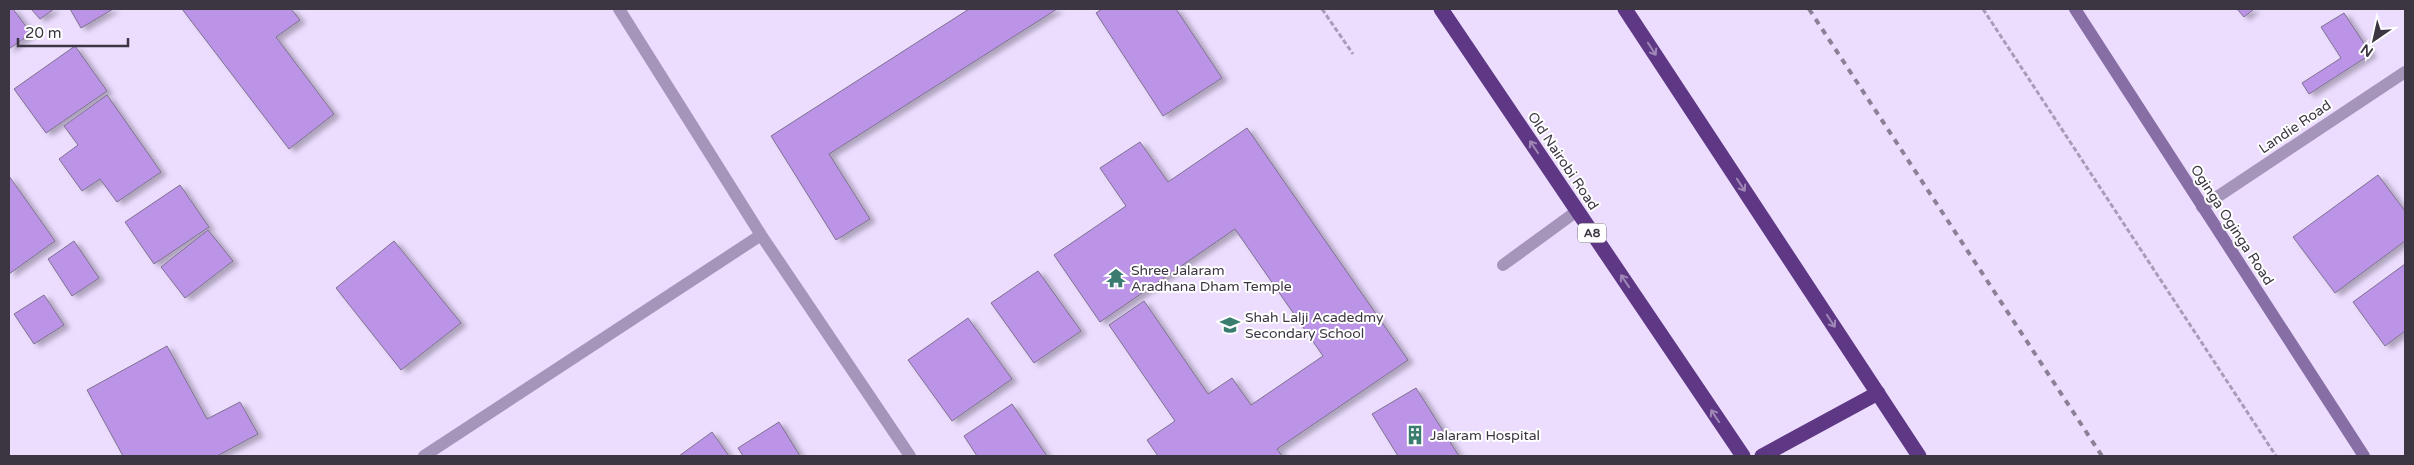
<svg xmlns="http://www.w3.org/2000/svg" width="2414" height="465" font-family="'Varela Round',sans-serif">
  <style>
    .building { fill: #bb93e7; stroke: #7e718f; filter: url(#shadow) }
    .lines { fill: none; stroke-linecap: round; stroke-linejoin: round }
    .path { stroke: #a89cb6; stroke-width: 3; stroke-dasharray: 5 2.5; stroke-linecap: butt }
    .street { stroke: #a695ba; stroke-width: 12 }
    .secondary { stroke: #876ea4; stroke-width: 12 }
    .highway { stroke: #5f3885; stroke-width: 15 }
    .rail { stroke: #8b8197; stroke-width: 4; stroke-dasharray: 6 6; stroke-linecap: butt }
    .oneway { stroke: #9f88b6 }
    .labels { text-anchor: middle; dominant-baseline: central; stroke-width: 4; stroke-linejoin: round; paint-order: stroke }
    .shield { fill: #fff; stroke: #76727b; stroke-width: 1 }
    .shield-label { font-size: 12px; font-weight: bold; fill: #3c3643 }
    .street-label { font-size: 14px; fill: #3c3643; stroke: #fff }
    .poi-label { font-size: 14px; fill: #3c3643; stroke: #fff; text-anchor: start }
  </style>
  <defs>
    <filter id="shadow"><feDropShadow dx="5.5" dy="3" stdDeviation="2.5" flood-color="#0004"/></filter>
  </defs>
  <rect width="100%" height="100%" fill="#ecddff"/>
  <path class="building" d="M9,9H13L31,33L9,49Z
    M31,9H54L40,19Z
    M70,9H113L81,28Z
    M182,9H291L300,20L276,37L334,114L289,149Z
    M969,9H1057L829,154L870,219L836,240L771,136Z
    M1102,9H1176L1222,78L1163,116L1096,13Z
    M2237,9H2254L2244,17Z
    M2344,13L2371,54L2309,94L2302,83L2341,58L2321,27Z
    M75,46L107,91L46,133L14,89Z
    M107,95L161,172L117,202L100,179L82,191L59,159L78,145L64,126Z
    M1247,128L1408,360L1277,449L1282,456H1158L1147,440L1175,421L1109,325L1144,301L1208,394L1232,378L1251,405L1323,356L1235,229L1100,322L1054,255L1126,206L1100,168L1140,142L1168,182Z
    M2378,175L2405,211V241L2335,293L2293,237Z
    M9,176L55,241L9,274Z
    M180,185L209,227L154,264L125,222Z
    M208,230L233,261L185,298L161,267Z
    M74,241L99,278L72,296L48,259Z
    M394,241L461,323L401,370L336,288Z
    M2405,264V331L2385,346L2353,302Z
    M1038,271L1081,331L1034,363L991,303Z
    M44,295L64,325L34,344L14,314Z
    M968,318L1012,379L952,421L908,360Z
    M167,346L207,419L240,402L258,434L217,456H123L87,390Z
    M1416,388L1459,456H1398L1372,414Z
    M1012,404L1047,456H977L964,436Z
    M779,422L800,456H743L738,448Z
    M712,432L729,456H679Z"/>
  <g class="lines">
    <path class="path" d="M1322,9L1353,54
      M1983,9L2276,456"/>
    <path class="street" d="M2202,207L2405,72
      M761,235L910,456
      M1503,265L1577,211
      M424,456L761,235L619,9"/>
    <path class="secondary" d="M2075,9L2364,456"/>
    <path class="highway" d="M1441,9L1743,456
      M1625,9L1919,456
      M1762,456L1878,393"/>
    <path class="rail" d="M1809,9L2102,456"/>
  </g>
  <defs><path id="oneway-shaft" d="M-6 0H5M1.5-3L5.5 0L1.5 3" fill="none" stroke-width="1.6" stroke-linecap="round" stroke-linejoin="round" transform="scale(1.25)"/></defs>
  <g class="oneway">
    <use href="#oneway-shaft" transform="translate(1652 49) rotate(57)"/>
    <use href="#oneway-shaft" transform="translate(1534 147) rotate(-124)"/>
    <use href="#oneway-shaft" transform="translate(1741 185) rotate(57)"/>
    <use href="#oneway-shaft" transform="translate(1625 281) rotate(-124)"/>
    <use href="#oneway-shaft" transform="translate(1831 321) rotate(57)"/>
    <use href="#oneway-shaft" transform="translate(1715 416) rotate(-124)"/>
  </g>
  <defs>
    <symbol id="temple-bare" viewBox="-9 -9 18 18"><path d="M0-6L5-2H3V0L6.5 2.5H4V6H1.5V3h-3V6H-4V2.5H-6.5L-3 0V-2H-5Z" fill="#3a7d70" stroke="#fff" stroke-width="2.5" paint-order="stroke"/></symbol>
    <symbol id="school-bare" viewBox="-9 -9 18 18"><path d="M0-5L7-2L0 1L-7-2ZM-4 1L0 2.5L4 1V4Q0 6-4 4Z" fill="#3a7d70" stroke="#fff" stroke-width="2.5" paint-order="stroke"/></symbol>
    <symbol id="building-bare" viewBox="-9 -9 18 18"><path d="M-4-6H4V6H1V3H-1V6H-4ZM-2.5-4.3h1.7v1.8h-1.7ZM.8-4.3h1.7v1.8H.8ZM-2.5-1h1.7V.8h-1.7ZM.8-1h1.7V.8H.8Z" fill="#3a7d70" stroke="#fff" stroke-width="2.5" paint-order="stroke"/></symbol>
  </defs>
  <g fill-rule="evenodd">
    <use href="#temple-bare" x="1102" y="264" width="28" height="28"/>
    <use href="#school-bare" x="1216" y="311" width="28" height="28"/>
    <use href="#building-bare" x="1401" y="421" width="28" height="28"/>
  </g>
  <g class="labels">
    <rect class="shield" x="1578" y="223.5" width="28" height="19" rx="4"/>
    <g class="shield-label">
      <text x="1592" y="233">A8</text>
    </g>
    <g class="street-label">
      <text transform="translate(2295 127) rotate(-34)">Landie Road</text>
      <text transform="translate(1563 161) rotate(56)">Old Nairobi Road</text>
      <text transform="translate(2232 225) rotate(57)">Oginga Oginga Road</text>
    </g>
    <g class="poi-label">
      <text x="1131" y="270">Shree Jalaram<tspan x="1131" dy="16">Aradhana Dham Temple</tspan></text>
      <text x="1245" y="317">Shah Lalji Acadedmy<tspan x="1245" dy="16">Secondary School</tspan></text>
      <text x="1430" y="435">Jalaram Hospital</text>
    </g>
  </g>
  <rect width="2414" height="465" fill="none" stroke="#3c3643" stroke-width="20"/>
  <g transform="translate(2374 40) rotate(214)" stroke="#ffffff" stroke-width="4" paint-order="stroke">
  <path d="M0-4L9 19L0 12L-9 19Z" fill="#3c3643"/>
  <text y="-8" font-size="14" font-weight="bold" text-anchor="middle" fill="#3c3643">N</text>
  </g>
  <path d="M18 38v8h110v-8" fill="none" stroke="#3c3643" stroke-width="2.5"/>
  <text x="25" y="38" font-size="15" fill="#3c3643" stroke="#ffffff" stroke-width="4" paint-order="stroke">20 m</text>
</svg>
